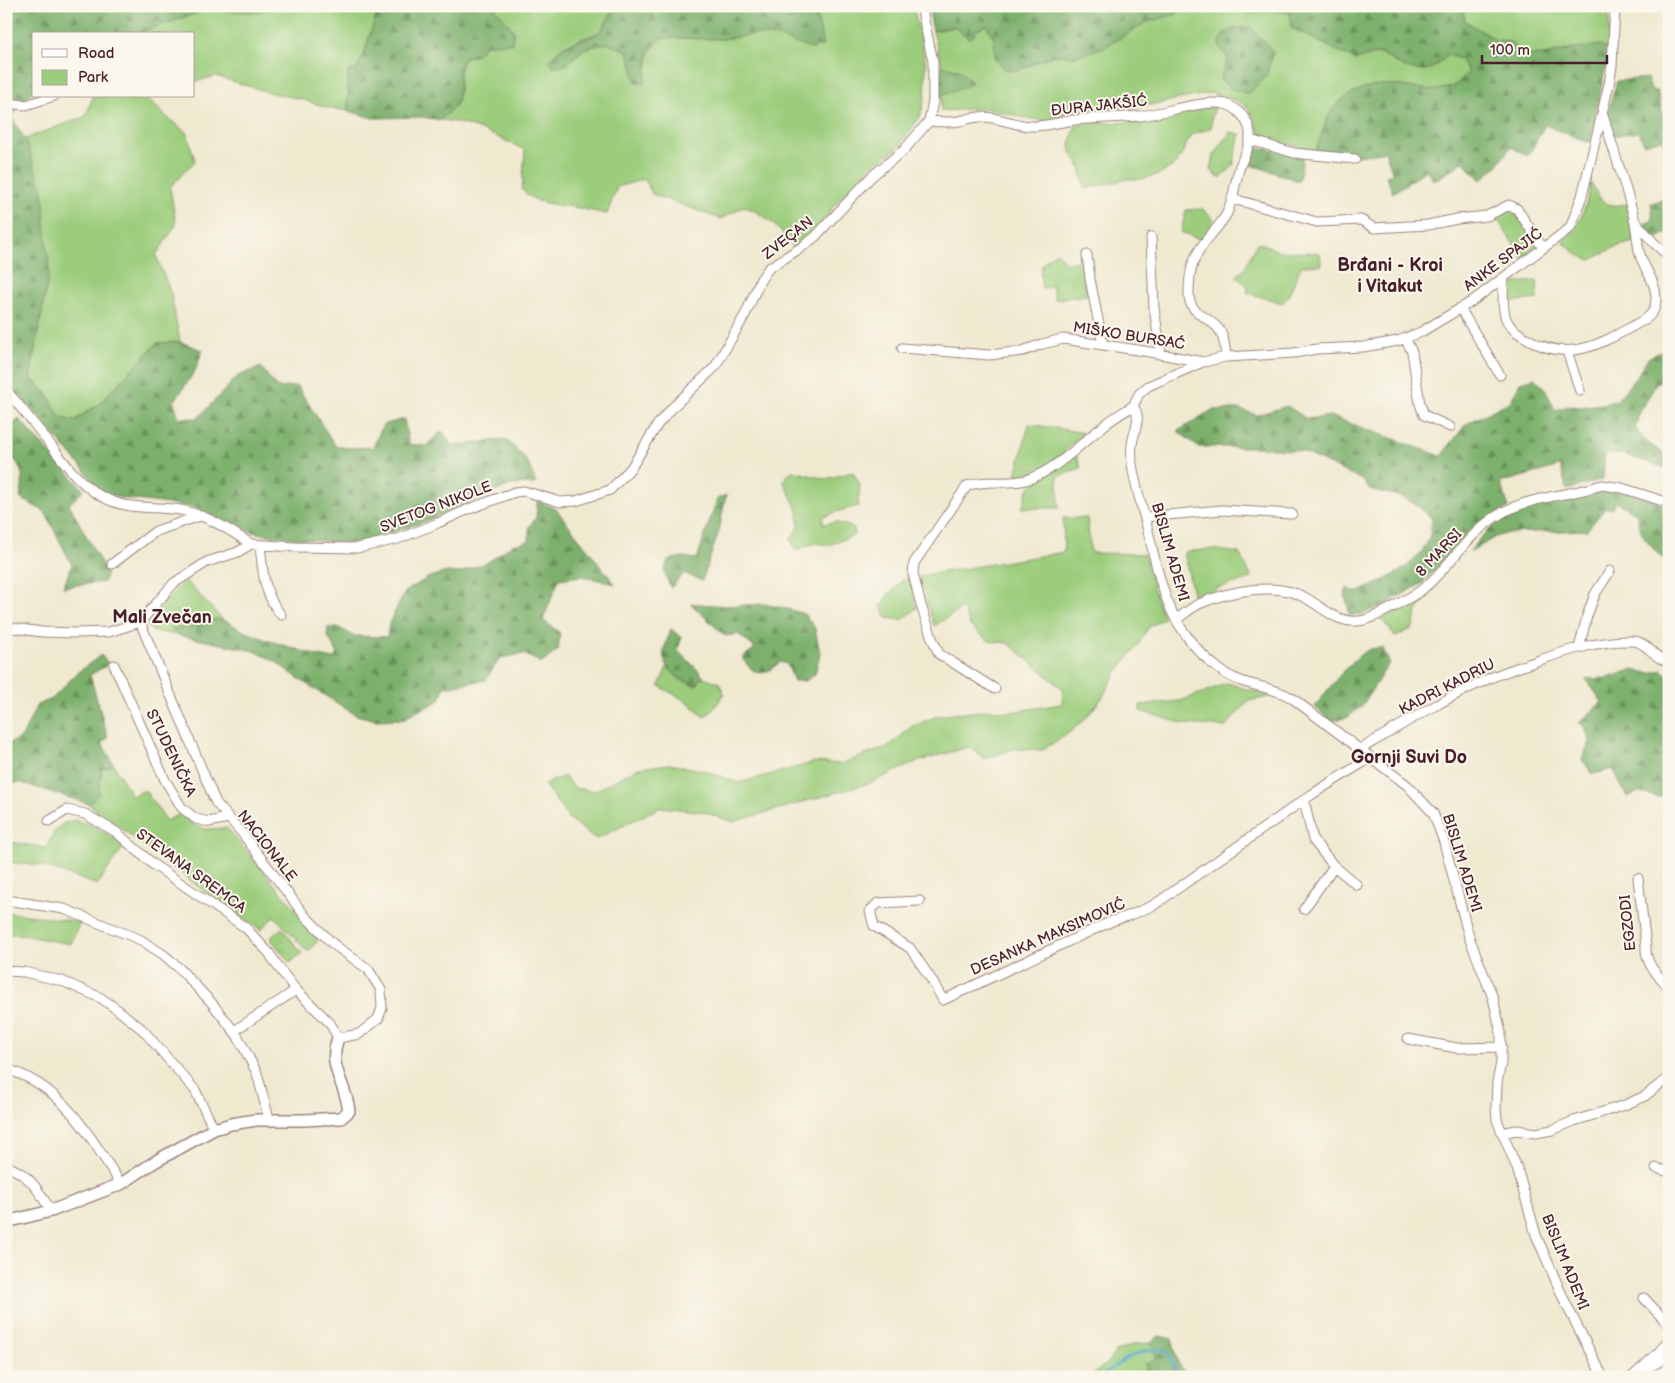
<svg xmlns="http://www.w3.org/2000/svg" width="1675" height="1383" font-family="'Balsamiq Sans',sans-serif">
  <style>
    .green { fill: #9bcd7c; stroke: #727654; fill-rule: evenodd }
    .forest { fill: url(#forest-firs); stroke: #63684c }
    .park { fill: url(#park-crowns); stroke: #727654 }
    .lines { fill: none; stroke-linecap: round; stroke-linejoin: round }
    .stream { stroke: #4fa4cb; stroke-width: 2.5 }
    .minor-casing { stroke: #9c847e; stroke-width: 11 }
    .tertiary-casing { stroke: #9c847e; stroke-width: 14 }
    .minor { stroke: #fff; stroke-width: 9 }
    .tertiary { stroke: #fff; stroke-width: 11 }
    .labels { text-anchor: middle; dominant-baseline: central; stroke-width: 4; stroke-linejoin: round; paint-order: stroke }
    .street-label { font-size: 15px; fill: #4a1f2b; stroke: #fbf7ec }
    .quarter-label { font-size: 18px; font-weight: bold; fill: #4a1f2b; stroke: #fbf7ec }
  </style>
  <defs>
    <pattern id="forest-firs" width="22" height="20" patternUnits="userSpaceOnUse" patternTransform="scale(1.25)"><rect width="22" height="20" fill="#7cb06c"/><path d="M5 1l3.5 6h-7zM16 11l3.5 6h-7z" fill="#688f59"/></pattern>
    <pattern id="park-crowns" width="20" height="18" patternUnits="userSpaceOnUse" patternTransform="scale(1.25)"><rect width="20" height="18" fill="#9bcd7c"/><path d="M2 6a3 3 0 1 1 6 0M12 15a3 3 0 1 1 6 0" fill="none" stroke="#87b06b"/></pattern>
  </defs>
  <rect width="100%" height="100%" fill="#fbf7ec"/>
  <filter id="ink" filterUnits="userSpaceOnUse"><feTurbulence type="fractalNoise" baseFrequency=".02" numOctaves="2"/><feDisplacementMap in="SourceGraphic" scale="10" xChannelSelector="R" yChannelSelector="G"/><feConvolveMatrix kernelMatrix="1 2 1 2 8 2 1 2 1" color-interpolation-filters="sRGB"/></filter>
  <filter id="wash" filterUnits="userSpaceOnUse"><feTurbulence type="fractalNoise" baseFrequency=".0096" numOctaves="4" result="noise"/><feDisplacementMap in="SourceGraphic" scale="20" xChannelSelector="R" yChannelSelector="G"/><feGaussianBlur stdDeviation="1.12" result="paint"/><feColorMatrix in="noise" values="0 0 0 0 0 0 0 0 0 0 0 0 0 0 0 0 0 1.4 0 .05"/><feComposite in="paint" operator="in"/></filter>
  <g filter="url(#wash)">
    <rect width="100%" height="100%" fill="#efe9d0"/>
    <path class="green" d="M288,6H379L364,54L356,70L348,97V111L325,107L301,99L271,93L216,76L194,82V34H128L143,31L206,10L257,12Z
      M493,6H552L558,10L569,6H616L600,32L575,41L564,66L584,49L606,43L628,51L645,83L649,52L662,38L722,39L757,34L778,37L812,49L823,46L817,17L819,12L817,6H913L926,64L925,98L920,117L897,149L871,166L837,202L818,228L792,246C778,226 767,216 744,206L721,219L652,194L645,179L617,187L607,214C597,212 588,210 579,208C560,204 536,206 522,190L525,150C498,137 471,123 441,120C446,114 454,109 457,101C462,88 455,71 465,57L474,56L487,44L512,43L514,31Z
      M1183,6H1198L1251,13L1271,10L1290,13L1292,28L1356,60L1372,55L1382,54L1396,63L1432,69L1448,55L1460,59L1469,72C1464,76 1458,84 1451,87C1432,93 1414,87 1394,85C1373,83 1344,92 1332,111C1324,123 1321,137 1316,150L1284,143L1260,133L1248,107L1238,101L1211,93L1134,108L1070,111L1049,121L1025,118L984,108L941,111V96L972,83C962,70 958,69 942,66L933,31L954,27L976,30L986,25L994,38L995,59L1016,71L1053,55L1077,56L1105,47L1147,22L1177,14ZM1250,27L1220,80L1228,58L1223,34L1234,29Z
      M1462,6H1609V50L1573,49L1543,55L1523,56L1511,42L1495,39L1465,21Z
      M93,96H145L168,118L187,133L195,161L170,187L176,225L156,255L171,294L180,342L157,343L100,403L74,421L60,417L46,392L30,378L49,272L25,139L86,116Z
      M1216,106L1212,116L1211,128L1191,135L1178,162L1161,174L1142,179H1128L1085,189L1079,164L1071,153L1070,144L1075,126L1088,123L1141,122Z
      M1230,132L1240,134L1233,166L1221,178L1216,176L1211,170L1214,155Z
      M1591,183C1602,202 1604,208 1627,204L1634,242L1615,247L1591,260L1578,255L1563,242C1582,222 1585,209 1591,183Z
      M1203,209L1214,220L1201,240L1181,232L1186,210Z
      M1510,210L1517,215L1537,245L1523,259L1496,217Z
      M1257,243L1264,244L1278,251L1320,253L1321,265L1301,266L1288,297L1282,303L1248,293L1247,285L1236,277L1245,267Z
      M1057,252L1066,263L1081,261L1087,295L1055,299L1052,286L1042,288C1039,268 1040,262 1057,252Z
      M1537,281L1538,299L1509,302L1507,284Z
      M1029,424L1085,433C1060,456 1049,468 1016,476Z
      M1076,455L1081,468L1058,476L1059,508H1022L1028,489L1034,483Z
      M792,471L826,479L853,472L860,485L858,506L836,512L823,517V524L836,522L854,528L855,535L829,545L816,543L795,550L791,539L799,526L798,511L783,480Z
      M1063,518H1087L1091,553L1144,554L1157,600L1164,618L1148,628L1137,647L1116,673L1102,698L1088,716L1069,733L1042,750L1014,749L985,759L969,747L916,762L870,783L733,822L704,812L661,807L596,839L569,819L544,784L564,776L575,788L594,791L639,768L669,764L703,770L739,783L815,762L840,764L890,746L911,727L937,716L989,710L1011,712L1062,704L1063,689L1008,643L989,641L970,626L963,608L934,626L919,576L1064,552Z
      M1212,549L1239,553L1252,578L1218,588L1194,599L1184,552Z
      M908,575L917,608L902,620L887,618L881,606L886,597Z
      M185,580L224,621L215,619L199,626L172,629L177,635L152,631L147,625L150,617Z
      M1434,588L1417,611L1413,628L1396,637L1381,619Z
      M667,667L679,679L696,686L703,677L720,683L724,694L712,711L704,717L688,702L659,686Z
      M1228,683L1249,690L1279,695L1248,701L1226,727L1184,724L1140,711V705L1180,701Z
      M114,765L132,796L145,790L166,821L182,813L192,824L206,829L227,828L320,938L308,952L274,916L261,930L216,900L89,804L98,794L102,769Z
      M75,820L94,826L125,845L97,885L44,866L6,862V841L46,848C55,832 56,823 75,820Z
      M6,912L80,922L71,944L16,934H6Z
      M1151,1343L1157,1358L1145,1364L1149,1377H1090L1107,1363L1116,1351L1135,1344Z"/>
    <path class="forest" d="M6,6H288L257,12L206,10L143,31L128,34H34V89L11,117L25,139L43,192L49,272L30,378L46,392L60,417L74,421L100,403L157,343L180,342L203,350L195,371L174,402L179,418H198L238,376L261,367L277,388L297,386L335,445L346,448L373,447L383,425L404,419L409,444L426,446L442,431L453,446L505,439C524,455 529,461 536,484L510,485L424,522L354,544L272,536L253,532L206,514L193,507L120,498L100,492L86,472L20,396L6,406Z
      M379,6H493L514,31L512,43L487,44L474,56L465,57C455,71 462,88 457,101C454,109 446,114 441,120L422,117L373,118L348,111V71L356,70L364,54Z
      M616,6H817L819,12L817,17L823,46L812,49L778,37L757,34L722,39L662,38L649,52L645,83L636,82L628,51L606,43L584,49L564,66H553L550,60C566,38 578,44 598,33C605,28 612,14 616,6Z
      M928,6H1183L1177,14L1147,22L1105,47L1077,56L1053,55L1016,71L1005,69L995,59L994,38L986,25L976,30L974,36L969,38L954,27L933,31Z
      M1198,6H1462L1465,21L1495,39L1511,42L1523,56L1543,55L1599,45L1609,50L1590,143L1545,125L1528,156L1511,147L1496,167L1481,180L1463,162L1434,181L1426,170L1393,193L1386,176L1393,174L1385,151L1359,156L1316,150C1321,137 1324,123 1332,111C1344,92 1373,83 1394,85C1414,87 1432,93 1451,87C1458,85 1464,76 1469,72L1460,59L1448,55C1429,72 1420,76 1396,63C1392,60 1387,55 1382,54C1375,52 1363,58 1356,60L1292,28L1290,13L1271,10L1251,13Z
      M1250,27L1274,52L1266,76L1249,94L1232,89L1220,80L1228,58L1219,46L1223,34L1234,29Z
      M942,66C959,69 962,70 972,84L941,96L938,84Z
      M1647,78L1651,90L1657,91L1669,138V152L1662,139L1644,144L1639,132L1613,136L1607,114L1617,81Z
      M1253,146L1303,157L1299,181L1246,163Z
      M1669,198V232L1656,239L1644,224L1653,220L1651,203Z
      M1669,348V382L1658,381L1640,411L1635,428C1645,441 1653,449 1669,455V469L1622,454H1605L1603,479L1567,490L1560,466L1500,483L1509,507L1472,529L1421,584L1386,604L1362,614L1350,615L1345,595L1347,588L1357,593C1385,579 1420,567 1430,535C1431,530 1431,524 1432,519C1412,498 1398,495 1370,490L1362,480L1301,451L1255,447H1198L1178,431L1212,410L1239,409L1257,415L1287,406L1307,419L1330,416L1441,456L1466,424L1511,401L1520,382L1535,378L1546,390L1555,410L1569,406L1579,407L1603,404L1617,400L1637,376L1647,359L1656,353Z
      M19,419L84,490L69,504L107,574L103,582L63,587L72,565L45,512L20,498C25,475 23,467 6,450V430Z
      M1614,488L1669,506V563C1654,552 1637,533 1637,514L1616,502L1611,509L1606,507L1587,530L1509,533L1495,537L1469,553C1497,507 1555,501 1602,489Z
      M726,495L719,531L702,581L684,573L671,588L664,572L668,560L683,557L697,559L717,499Z
      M537,501L556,509L615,584L582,576L559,579L543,620L560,633L558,650L542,663L524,654L500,658L486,680L444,687L440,700L403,719L376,720L356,715L302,681L273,660L254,651L177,635L171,629L199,626L215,619L226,621L244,631L267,640L315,655L334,659L338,654L327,635L328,628L338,627L354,636L387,637L389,623L405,592L429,577L447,572L460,573L488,562L512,545L529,541V527L536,518Z
      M690,603L725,606L764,604L784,608L804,614L815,628L820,654L815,674L806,681H794L787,664L780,662C762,677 756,677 742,658L755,648L738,634L725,636Z
      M671,629L682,638L677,650L697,669L703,677L696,686C681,680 660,669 664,649C666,642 669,636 671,629Z
      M1383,648L1389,663L1362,706L1348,717L1331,721L1315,707C1325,693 1355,653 1371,649C1374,648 1379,648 1383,648Z
      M101,655L109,664L90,675L108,738L102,743L114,765L102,769L98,795L89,804L22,783H6V745L22,737L37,705L52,699L78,672Z
      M1631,670L1649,673L1663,670L1669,678V795L1657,797L1639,792L1627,797L1613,769L1593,774L1582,760L1590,741L1585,727L1579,723L1602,702L1586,679L1608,678Z
      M1159,1336L1172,1339L1178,1363L1189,1377H1149L1145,1364L1157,1358L1151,1343Z"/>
    <path class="park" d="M282,928L302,953L290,963L270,938Z"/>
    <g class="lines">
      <path class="stream" d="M1101,1377C1119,1362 1142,1346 1166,1350L1177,1372L1176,1377"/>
    </g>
  </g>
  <g filter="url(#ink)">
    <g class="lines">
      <defs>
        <path id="minor" d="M6,103L26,105L54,96
          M929,121C939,122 949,123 959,121C968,119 976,116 985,117C1000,118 1015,125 1029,126C1045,127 1059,122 1074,120C1096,118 1117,118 1139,116C1162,114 1204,99 1225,104C1237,107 1249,120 1250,133C1251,145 1244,155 1240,166C1235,181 1234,198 1227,213C1220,227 1208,236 1200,249C1191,262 1189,277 1189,292C1188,316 1210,315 1220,331C1225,339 1225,348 1226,357
          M1250,140L1294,153L1355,159
          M1233,199L1317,222L1361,220L1374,228L1428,225L1457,219L1487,216L1509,205L1517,209L1543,248
          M1634,220L1654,243L1669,256
          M1151,237L1154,308L1161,354
          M1087,255L1090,279L1103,345
          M1503,279C1504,291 1501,309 1507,321C1511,329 1522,336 1530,340C1572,365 1607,340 1644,320C1653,314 1656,308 1656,298C1656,282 1645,270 1640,255C1637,243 1637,230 1634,218C1625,183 1613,149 1603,115
          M1460,308L1500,375
          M1405,338L1412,352L1420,404L1424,415L1450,427
          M902,348L989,355L1023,351L1042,344L1063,339L1144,351L1203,362
          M1567,351L1580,391
          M6,390C20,406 33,423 47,440C64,462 82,489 109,500C131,510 157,506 180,510C205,514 230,530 251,544
          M1133,406C1143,418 1133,432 1132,445C1131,452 1132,458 1132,464C1135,485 1142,506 1147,527C1153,551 1158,577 1167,600C1176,625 1197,653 1219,669C1243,688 1269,684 1292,698L1407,785L1433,813L1444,842L1469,937L1493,998L1501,1033V1063L1497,1083L1496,1107L1497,1120L1517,1168L1536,1235L1565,1302L1603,1377
          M1133,406L1139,394L1148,386L1203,362L1226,357L1294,353L1317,349L1363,347L1398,341L1421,332L1471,302L1570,228L1582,196L1609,84L1612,66L1615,6
          M1145,517L1222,510L1292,514
          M260,545C263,572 263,593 281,615
          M112,564L156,531L200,516
          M1177,619C1184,614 1191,608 1199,604C1228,591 1277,581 1306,598C1325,609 1340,626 1364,620C1375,617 1385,611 1395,606C1404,600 1416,595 1424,588C1451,565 1469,532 1500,514C1530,496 1569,496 1602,485L1622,488L1669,503
          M140,622L174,583L207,562L238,552L251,544L295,547L358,548L398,539L438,523L469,509L515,492L524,491L560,502L576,501L610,490L631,468L658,424L675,405L715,367L745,315L761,279L769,268L802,247L815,237L872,176L904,150L929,121L933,101V62L921,6
          M6,627L42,632L76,633L109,632L140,622
          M1579,648L1587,616L1595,594L1610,571
          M114,665L165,780L182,808L196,819L209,822L228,818
          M995,689L939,654L932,638L921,605L913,574L914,563L967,486C988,478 1009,486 1029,479C1057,469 1078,446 1101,428C1111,419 1122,413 1133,406
          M1359,750C1401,725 1442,700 1486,680C1502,672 1520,667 1537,661C1568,650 1600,640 1634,641C1648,642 1655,661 1669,661
          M1304,800L1313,840L1334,866L1357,885
          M49,821L67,810L85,814L116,832L154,865L246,928L269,953L279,968L296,990L330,1023L338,1038L359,1034L378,1019L382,1008L381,990L368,969L333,944L305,916L242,833L216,803L140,622
          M1638,878L1646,946C1645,965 1657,974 1669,987
          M6,900L64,909L141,940L164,955L179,968L211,1002L237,1035L257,1073L269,1119
          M920,901L878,903L870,911L874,926L910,948L931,979L943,1000L1112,921L1131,915L1154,905L1311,795L1370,758
          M1304,909L1334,866
          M6,971L24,972L62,981L101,998L118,1010L143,1030L195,1090L214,1129
          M234,1031L296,990
          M1408,1039L1457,1048L1502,1047
          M6,1069C64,1086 90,1137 121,1184
          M1502,1133L1516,1130L1536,1133L1552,1130L1574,1121L1625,1105L1645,1096L1669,1077
          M6,1166C31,1175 38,1190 51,1211
          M1656,1168L1669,1172
          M1644,1298L1669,1325
          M1644,1370L1669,1356
          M1632,1377L1659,1352L1669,1339"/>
        <path id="tertiary" d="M6,1222L51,1211L121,1184L156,1161L214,1129L231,1124L256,1120H304L341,1118L349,1111C346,1083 327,1067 338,1038"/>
      </defs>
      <use href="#minor" class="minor-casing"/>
      <use href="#tertiary" class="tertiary-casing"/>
      <use href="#minor" class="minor"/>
      <use href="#tertiary" class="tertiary"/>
    </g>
  </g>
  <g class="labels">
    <g class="street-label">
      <text transform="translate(1099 106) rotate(-6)">ÐURA JAKŠIĆ</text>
      <text transform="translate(788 238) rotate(-38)">ZVEÇAN</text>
      <text transform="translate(1503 260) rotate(-37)">ANKE SPAJIĆ</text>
      <text transform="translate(1129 336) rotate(9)">MIŠKO BURSAĆ</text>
      <text transform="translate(436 507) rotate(-21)">SVETOG NIKOLE</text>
      <text transform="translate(1170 552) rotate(74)">BISLIM ADEMI</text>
      <text transform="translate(1439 553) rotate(-47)">8 MARSI</text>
      <text transform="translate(1447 687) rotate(-27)">KADRI KADRIU</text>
      <text transform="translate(171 753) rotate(64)">STUDENIČKA</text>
      <text transform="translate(267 846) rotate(52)">NACIONALE</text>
      <text transform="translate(1462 863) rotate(73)">BISLIM ADEMI</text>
      <text transform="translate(191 871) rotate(36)">STEVANA SREMCA</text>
      <text transform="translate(1628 923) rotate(-96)">EGZODI</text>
      <text transform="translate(1048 937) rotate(-24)">DESANKA MAKSIMOVIĆ</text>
      <text transform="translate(1565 1262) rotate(68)">BISLIM ADEMI</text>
    </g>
    <g class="quarter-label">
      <text x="1390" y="265">Brđani - Kroi<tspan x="1390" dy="21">i Vitakut</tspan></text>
      <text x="162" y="617">Mali Zvečan</text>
      <text x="1409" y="757">Gornji Suvi Do</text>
    </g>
  </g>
  <rect width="1675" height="1383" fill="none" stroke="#fbf7ec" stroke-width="25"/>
  <rect x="32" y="32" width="162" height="65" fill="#fbf7ec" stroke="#b4a19f"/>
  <rect x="42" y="49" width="25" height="8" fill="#ffffff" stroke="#b4a19f"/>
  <text x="78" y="58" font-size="15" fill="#4a1f2b">Road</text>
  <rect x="42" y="70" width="25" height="15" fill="#9bcd7c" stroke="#b4a19f"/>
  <text x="78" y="82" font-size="15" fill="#4a1f2b">Park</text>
  <path d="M1482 55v8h125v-8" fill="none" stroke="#4a1f2b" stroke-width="2.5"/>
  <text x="1490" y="55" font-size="15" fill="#4a1f2b" stroke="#fbf7ec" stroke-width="4" paint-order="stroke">100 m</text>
</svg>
